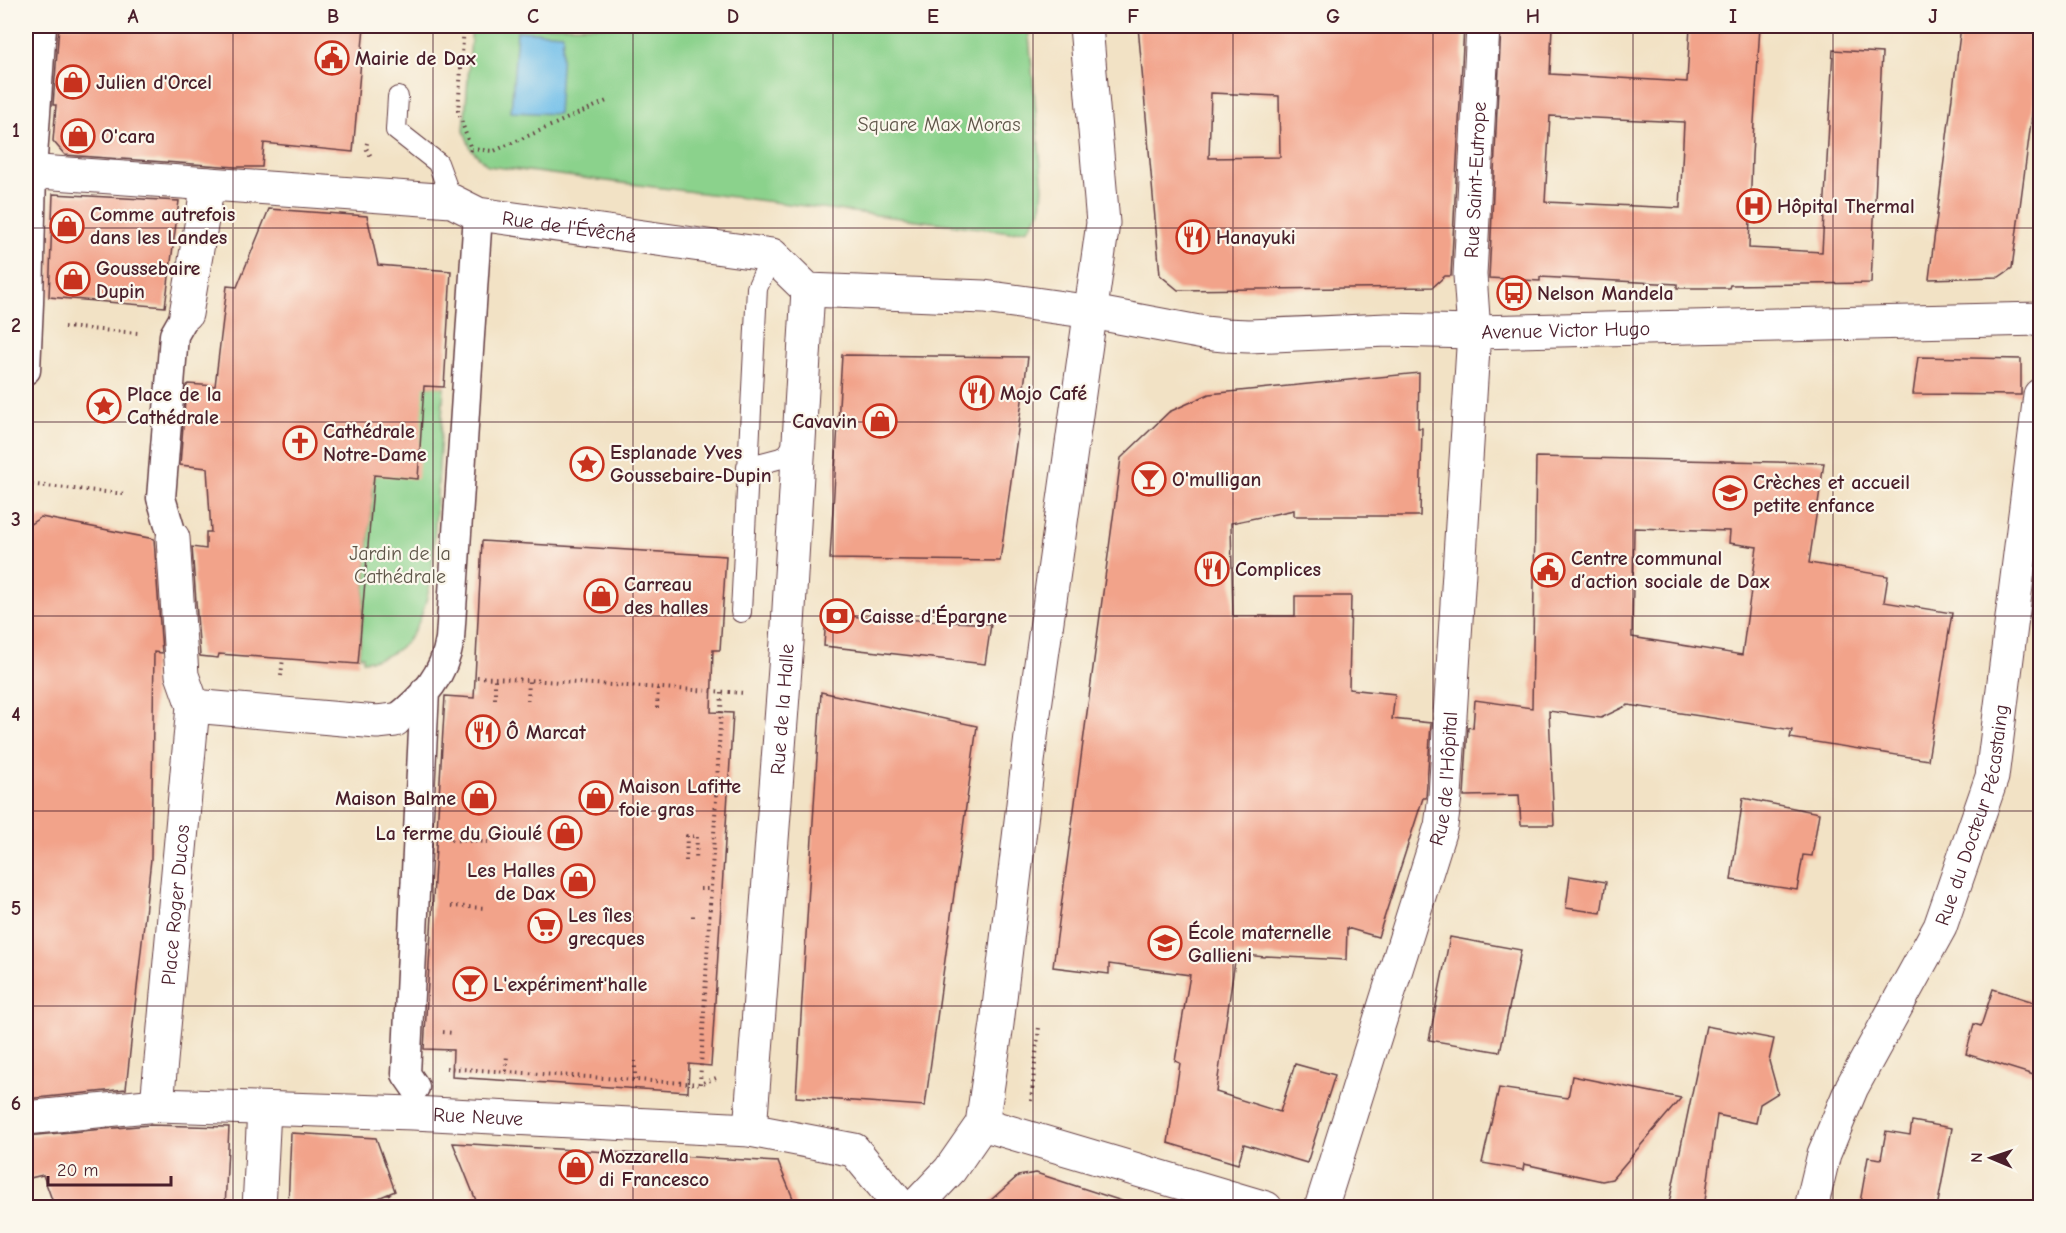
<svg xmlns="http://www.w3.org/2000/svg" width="2066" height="1233" font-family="'Comic Neue',sans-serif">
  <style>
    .green { fill: #8bd28c; stroke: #6a785c; stroke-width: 1.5 }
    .water { fill: #6ebee9; stroke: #5c6e8a; stroke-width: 1.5 }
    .building { fill: #f2a38a; fill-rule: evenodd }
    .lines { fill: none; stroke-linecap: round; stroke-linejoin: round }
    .service-casing { stroke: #633c42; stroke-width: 22 }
    .pedestrian-casing { stroke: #633c42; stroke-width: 31 }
    .minor-casing { stroke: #633c42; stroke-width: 35 }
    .secondary-casing { stroke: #633c42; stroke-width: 35 }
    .path { stroke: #633c42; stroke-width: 4; stroke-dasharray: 1.5 4.5; stroke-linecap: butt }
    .service { stroke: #fff; stroke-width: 20 }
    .pedestrian { stroke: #fff; stroke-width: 28 }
    .minor { stroke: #fff; stroke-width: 33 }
    .secondary { stroke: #fff; stroke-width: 33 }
    .grid { fill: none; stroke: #4a1f2b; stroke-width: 1.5; stroke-opacity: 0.55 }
    .labels { text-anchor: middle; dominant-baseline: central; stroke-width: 4.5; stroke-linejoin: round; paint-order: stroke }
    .poi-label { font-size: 20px; font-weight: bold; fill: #4a1f2b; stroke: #fbf7ec; text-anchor: start }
    .park-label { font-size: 20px; fill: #5e5548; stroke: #fbf7ec }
    .street-label { font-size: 20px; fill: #4a1f2b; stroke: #fbf7ec }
    .neatline { fill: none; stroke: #4a1f2b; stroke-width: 2 }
    .grid-label { font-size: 20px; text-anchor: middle; font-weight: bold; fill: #4a1f2b }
  </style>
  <rect width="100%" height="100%" fill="#fbf7ec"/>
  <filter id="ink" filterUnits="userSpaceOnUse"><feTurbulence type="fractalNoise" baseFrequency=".0167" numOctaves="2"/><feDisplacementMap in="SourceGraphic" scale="12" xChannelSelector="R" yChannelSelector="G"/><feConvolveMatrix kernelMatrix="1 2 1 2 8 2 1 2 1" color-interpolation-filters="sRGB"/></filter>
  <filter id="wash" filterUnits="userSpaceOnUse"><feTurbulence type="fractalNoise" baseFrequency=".008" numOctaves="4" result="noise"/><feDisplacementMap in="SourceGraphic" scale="24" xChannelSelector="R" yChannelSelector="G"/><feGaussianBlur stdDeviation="1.35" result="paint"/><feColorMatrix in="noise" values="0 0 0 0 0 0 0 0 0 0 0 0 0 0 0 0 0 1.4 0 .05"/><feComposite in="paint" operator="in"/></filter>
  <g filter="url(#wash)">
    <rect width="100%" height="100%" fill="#f2e2c5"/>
    <path class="green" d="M472,26H1028L1043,188L1041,210L1028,229L1011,232L488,166L471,149L464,131Z
      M418,385L444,387L432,573C425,615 413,658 363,661V656H359L374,475Z"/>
    <path class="water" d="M517,31L563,34L558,114L511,112Z"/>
    <g id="blocks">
      <path class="building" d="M59,26H364L353,152L264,143L262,167H236L65,155L53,141L56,105H53Z
        M1138,26H1464L1451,276H1445L1433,287L1178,290L1160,275ZM1211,93L1279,96L1280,157L1209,158Z
        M1501,26H1552L1550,74L1687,82L1690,26H1760L1752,155L1749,248L1822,252L1833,50L1882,53L1871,283L1730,285L1729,288H1677V284L1540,277V281L1489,278ZM1550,116L1684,122L1680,208L1545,202Z
        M1961,26H2040L2039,61L2012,268L1999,277L1929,279Z
        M53,194L179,201L165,307L49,297Z
        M269,209L367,216L378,265L451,271L444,387L424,386L418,479L374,475L358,664L219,654L218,658L200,656L192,547L206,549V532H211L207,468L180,465L186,387L188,384L215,386L227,286L237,287Z
        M842,355L1028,357L1000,561L830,559Z
        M1918,357L2021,359V395L1913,394Z
        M1419,373L1418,428H1422L1420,516H1294V510L1231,523L1233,616H1295V596H1351L1349,689L1395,694L1392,719L1431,723L1426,798H1423L1378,937L1347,928L1346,960L1266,956L1265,957L1236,954L1216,1092L1280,1112L1295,1064L1335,1075L1307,1163L1244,1144L1238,1164L1168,1143L1180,1063L1175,1061L1190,975L1109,964V974L1053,967L1121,458L1169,412L1209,394Z
        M1536,457L1824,463L1809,563L1888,576L1884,602L1952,613L1928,760L1790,738L1792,730L1628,705L1601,718L1549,711L1554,825H1521L1519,795L1464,796L1468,727L1473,728L1475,700L1532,708ZM1634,528L1730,531L1729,543L1757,547L1742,655L1632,637Z
        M41,517L154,539L162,653L154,652L151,859L126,1089L26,1099V541L29,525Z
        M482,541L726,556L720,650H713L711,712L733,713L711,1066L689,1064L688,1092L452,1077L453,1050L424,1049L445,696L474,698Z
        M826,615L991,624L985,664L824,646Z
        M821,692L977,726L925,1106L796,1097Z
        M1743,798L1819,813L1812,856L1803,855L1797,890L1731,880Z
        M1570,876L1606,882L1601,913L1566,908Z
        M1450,937L1521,950L1500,1052L1429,1040Z
        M1993,989L2040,1004V1077L1966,1054L1974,1024L1981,1026Z
        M1706,1026L1774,1039L1769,1061L1778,1093L1760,1104L1756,1123L1717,1115L1704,1208H1668Z
        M1572,1076L1681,1098L1612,1179L1602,1181L1524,1164L1523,1170L1482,1163L1499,1088L1568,1098Z
        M1912,1121L1952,1128L1937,1208H1859L1868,1157L1881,1159L1886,1131L1910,1135Z
        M149,1125L229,1127L225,1208H55L43,1175L26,1179V1136Z
        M291,1133L376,1138L395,1191L355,1208H288Z
        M453,1143L778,1162L797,1208H479Z
        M1036,1173L1122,1201L1120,1208H982L1018,1176Z"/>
    </g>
  </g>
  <g filter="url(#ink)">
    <use href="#blocks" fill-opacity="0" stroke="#633c42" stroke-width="1.5"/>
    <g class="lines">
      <defs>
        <path id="service" d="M398,97L396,130L438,163L452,201
          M747,467L785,457L797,440
          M741,612L757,288L772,255"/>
        <path id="pedestrian" d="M26,370L29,303L32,171L42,26
          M173,538L161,498L174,335L186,314
          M395,720C424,697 444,676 450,639L478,214
          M415,1087L406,1074L425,691"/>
        <g id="minor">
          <path id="s1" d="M26,171L452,201L478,214L772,255L808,290L984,297L1092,312"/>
          <path d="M186,314L208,184"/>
          <path d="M193,706L377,722L395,720"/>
          <path id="s2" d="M157,1105L193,706L182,675L173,538"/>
          <path id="s3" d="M26,1118L157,1105L413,1113L750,1130L854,1150L902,1208"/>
          <path d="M982,1124L1266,1208"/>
          <path id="s4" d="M750,1130L787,642L808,290"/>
          <path d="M259,1208L264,1109"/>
          <path id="s5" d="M1321,1208L1441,826L1445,796L1474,332L1470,275L1483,26"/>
          <path id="s6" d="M1811,1208L1824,1154L1852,1087L1940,927L1992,777L2040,395"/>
        </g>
        <g id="secondary">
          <path id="s7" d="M1092,312L1204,333L1224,335L1249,336L1387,330L1474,332L2040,319"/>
          <path d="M914,1208L950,1170L982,1124L997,1024L1032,728L1103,223L1086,26"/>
        </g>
      </defs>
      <use href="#service" class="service-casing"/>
      <use href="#pedestrian" class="pedestrian-casing"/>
      <use href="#minor" class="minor-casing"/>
      <use href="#secondary" class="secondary-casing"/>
      <path class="path" d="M464,26L458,111L471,149L470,154
        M367,143L366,148L372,158
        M471,149L494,151L609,100
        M64,327L138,333
        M26,484L126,494
        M281,676L283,658
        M477,677L745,693
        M495,699V678
        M528,701L529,680
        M657,708L658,688
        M451,840L488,842
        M686,861L687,836H697L696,861
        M700,889H711
        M451,906L485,908
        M693,917V911
        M443,1032L454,1033
        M446,1068L700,1084L716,1078
        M506,1071L507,1054
        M635,1080V1061
        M700,1084L722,692
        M1031,1101L1039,1027
        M388,1194L393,1208
        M1363,1203L1383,1208"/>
      <use href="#service" class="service"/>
      <use href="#pedestrian" class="pedestrian"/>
      <use href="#minor" class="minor"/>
      <use href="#secondary" class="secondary"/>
    </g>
  </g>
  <path class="grid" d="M233,26V1208M433,26V1208M633,26V1208M833,26V1208M1033,26V1208M1233,26V1208M1433,26V1208M1633,26V1208M1833,26V1208M26,228H2040M26,422H2040M26,616H2040M26,811H2040M26,1006H2040"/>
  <defs>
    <symbol id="civic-ring" viewBox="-11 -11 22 22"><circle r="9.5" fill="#fbf7ec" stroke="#c8321e" stroke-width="1.5"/><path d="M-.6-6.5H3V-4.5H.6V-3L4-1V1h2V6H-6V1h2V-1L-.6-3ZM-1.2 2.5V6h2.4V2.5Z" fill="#c8321e"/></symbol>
    <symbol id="shop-ring" viewBox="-11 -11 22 22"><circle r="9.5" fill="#fbf7ec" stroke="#c8321e" stroke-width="1.5"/><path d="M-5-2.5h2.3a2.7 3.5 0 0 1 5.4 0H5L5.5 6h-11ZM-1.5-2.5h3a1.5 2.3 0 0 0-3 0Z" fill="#c8321e"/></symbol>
    <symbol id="hospital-ring" viewBox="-11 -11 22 22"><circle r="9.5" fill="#fbf7ec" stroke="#c8321e" stroke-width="1.5"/><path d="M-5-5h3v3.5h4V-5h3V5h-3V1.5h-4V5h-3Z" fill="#c8321e"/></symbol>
    <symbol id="restaurant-ring" viewBox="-11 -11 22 22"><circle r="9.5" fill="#fbf7ec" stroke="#c8321e" stroke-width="1.5"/><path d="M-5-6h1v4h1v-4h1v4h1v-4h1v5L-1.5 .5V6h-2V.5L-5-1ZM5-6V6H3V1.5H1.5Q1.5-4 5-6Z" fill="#c8321e"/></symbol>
    <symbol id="bus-ring" viewBox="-11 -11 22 22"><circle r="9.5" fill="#fbf7ec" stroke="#c8321e" stroke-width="1.5"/><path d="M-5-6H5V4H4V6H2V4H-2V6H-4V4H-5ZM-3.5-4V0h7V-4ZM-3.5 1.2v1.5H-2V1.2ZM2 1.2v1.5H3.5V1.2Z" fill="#c8321e"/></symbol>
    <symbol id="sight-ring" viewBox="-11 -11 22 22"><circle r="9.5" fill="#fbf7ec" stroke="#c8321e" stroke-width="1.5"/><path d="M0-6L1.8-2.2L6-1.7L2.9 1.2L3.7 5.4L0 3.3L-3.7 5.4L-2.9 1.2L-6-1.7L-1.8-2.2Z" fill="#c8321e"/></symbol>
    <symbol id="church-ring" viewBox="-11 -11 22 22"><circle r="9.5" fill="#fbf7ec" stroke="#c8321e" stroke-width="1.5"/><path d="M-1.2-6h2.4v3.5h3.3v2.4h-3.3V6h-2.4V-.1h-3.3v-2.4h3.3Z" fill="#c8321e"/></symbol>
    <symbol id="bar-ring" viewBox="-11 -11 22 22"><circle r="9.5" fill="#fbf7ec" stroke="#c8321e" stroke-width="1.5"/><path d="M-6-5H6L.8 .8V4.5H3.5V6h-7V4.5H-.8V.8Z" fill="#c8321e"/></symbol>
    <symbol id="school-ring" viewBox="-11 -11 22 22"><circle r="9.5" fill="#fbf7ec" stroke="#c8321e" stroke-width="1.5"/><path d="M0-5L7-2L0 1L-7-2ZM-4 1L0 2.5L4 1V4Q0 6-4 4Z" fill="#c8321e"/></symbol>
    <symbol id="bank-ring" viewBox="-11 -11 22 22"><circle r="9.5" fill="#fbf7ec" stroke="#c8321e" stroke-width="1.5"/><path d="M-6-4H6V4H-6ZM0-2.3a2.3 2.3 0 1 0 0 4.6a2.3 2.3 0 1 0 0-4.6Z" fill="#c8321e"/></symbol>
    <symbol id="supermarket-ring" viewBox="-11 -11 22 22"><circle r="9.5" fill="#fbf7ec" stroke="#c8321e" stroke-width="1.5"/><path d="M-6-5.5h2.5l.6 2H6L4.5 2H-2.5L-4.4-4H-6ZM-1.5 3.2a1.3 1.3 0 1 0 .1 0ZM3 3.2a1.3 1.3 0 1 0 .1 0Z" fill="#c8321e"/></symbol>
  </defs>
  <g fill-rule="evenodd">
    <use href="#civic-ring" x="313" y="39" width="38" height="38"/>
    <use href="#shop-ring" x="54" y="63" width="38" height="38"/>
    <use href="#shop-ring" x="59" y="117" width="38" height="38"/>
    <use href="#hospital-ring" x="1735" y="187" width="38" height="38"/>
    <use href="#shop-ring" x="48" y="207" width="38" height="38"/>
    <use href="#restaurant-ring" x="1174" y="218" width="38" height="38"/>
    <use href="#shop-ring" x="54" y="260" width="38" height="38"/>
    <use href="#bus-ring" x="1495" y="274" width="38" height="38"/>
    <use href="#restaurant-ring" x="958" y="374" width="38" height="38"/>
    <use href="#sight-ring" x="85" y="387" width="38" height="38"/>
    <use href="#shop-ring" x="861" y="402" width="38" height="38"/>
    <use href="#church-ring" x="281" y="424" width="38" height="38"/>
    <use href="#sight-ring" x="568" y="445" width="38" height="38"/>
    <use href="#bar-ring" x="1130" y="460" width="38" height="38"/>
    <use href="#school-ring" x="1711" y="474" width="38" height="38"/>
    <use href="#restaurant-ring" x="1193" y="550" width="38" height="38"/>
    <use href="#civic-ring" x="1529" y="551" width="38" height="38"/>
    <use href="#shop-ring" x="582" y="577" width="38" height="38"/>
    <use href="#bank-ring" x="818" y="597" width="38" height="38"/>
    <use href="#restaurant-ring" x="464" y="713" width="38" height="38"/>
    <use href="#shop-ring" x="460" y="779" width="38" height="38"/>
    <use href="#shop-ring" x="577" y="779" width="38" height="38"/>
    <use href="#shop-ring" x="546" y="814" width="38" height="38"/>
    <use href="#shop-ring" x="559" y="862" width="38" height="38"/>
    <use href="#supermarket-ring" x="526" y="907" width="38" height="38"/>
    <use href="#school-ring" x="1146" y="924" width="38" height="38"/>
    <use href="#bar-ring" x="451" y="965" width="38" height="38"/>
    <use href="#shop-ring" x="557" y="1148" width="38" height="38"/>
  </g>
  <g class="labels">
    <g class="poi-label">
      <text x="355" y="58">Mairie de Dax</text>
      <text x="96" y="82">Julien d'Orcel</text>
      <text x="101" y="136">O'cara</text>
      <text x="1777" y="206">Hôpital Thermal</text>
      <text x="90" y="214">Comme autrefois<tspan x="90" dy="23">dans les Landes</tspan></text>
      <text x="1216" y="237">Hanayuki</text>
      <text x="96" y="268">Goussebaire<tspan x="96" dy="23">Dupin</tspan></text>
      <text x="1537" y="293">Nelson Mandela</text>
      <text x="1000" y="393">Mojo Café</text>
      <text x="127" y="394">Place de la<tspan x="127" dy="23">Cathédrale</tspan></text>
      <text x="857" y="421" text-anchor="end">Cavavin</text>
      <text x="323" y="431">Cathédrale<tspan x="323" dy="23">Notre-Dame</tspan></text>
      <text x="610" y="452">Esplanade Yves<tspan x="610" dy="23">Goussebaire-Dupin</tspan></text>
      <text x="1172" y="479">O'mulligan</text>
      <text x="1753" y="482">Crèches et accueil<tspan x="1753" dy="23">petite enfance</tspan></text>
      <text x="1571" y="558">Centre communal<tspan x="1571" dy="23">d’action sociale de Dax</tspan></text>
      <text x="1235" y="569">Complices</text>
      <text x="624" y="584">Carreau<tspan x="624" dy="23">des halles</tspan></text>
      <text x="860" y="616">Caisse d'Épargne</text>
      <text x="506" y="732">Ô Marcat</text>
      <text x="619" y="786">Maison Lafitte<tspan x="619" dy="23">foie gras</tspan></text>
      <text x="456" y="798" text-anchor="end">Maison Balme</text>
      <text x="542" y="833" text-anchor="end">La ferme du Gioulé</text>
      <text x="555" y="870" text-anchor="end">Les Halles<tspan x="555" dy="23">de Dax</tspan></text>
      <text x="568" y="915">Les îles<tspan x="568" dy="23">grecques</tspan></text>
      <text x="1188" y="932">École maternelle<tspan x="1188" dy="23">Gallieni</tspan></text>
      <text x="493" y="984">L'expériment'halle</text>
      <text x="599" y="1156">Mozzarella<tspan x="599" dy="23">di Francesco</tspan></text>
    </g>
    <g class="park-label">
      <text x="939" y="124">Square Max Moras</text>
      <text x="400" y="553">Jardin de la<tspan x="400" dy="23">Cathédrale</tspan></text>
    </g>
    <g class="street-label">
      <text stroke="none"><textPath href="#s5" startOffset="1048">Rue Saint-Eutrope</textPath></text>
      <text stroke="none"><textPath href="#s1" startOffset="548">Rue de l'Évêché</textPath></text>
      <text stroke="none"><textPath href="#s7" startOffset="476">Avenue Victor Hugo</textPath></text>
      <text stroke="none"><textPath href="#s4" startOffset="422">Rue de la Halle</textPath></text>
      <text stroke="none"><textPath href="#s5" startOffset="448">Rue de l'Hôpital</textPath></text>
      <text stroke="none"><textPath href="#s6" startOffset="428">Rue du Docteur Pécastaing</textPath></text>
      <text stroke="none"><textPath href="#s2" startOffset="201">Place Roger Ducos</textPath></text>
      <text stroke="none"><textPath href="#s3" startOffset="453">Rue Neuve</textPath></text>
    </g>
  </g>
  <rect width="2066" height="1233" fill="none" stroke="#fbf7ec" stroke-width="66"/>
  <g transform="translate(1991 1158) rotate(272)" stroke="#fbf7ec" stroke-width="4.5" paint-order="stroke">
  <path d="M0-4.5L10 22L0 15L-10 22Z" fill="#4a1f2b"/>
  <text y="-9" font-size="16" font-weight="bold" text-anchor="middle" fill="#4a1f2b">N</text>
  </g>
  <path d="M48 1176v9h123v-9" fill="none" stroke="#4a1f2b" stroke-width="3"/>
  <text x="57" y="1176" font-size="18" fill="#4a1f2b" stroke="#fbf7ec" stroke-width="4.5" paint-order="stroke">20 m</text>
  <rect x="33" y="33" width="2000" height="1167" class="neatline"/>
  <g class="grid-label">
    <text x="133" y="23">A</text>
    <text x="333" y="23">B</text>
    <text x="533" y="23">C</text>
    <text x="733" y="23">D</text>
    <text x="933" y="23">E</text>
    <text x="1133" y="23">F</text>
    <text x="1333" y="23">G</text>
    <text x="1533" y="23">H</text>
    <text x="1733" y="23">I</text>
    <text x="1933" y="23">J</text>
    <text x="16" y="137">1</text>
    <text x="16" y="332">2</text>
    <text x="16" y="526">3</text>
    <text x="16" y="721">4</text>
    <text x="16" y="915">5</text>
    <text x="16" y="1110">6</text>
  </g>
</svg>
